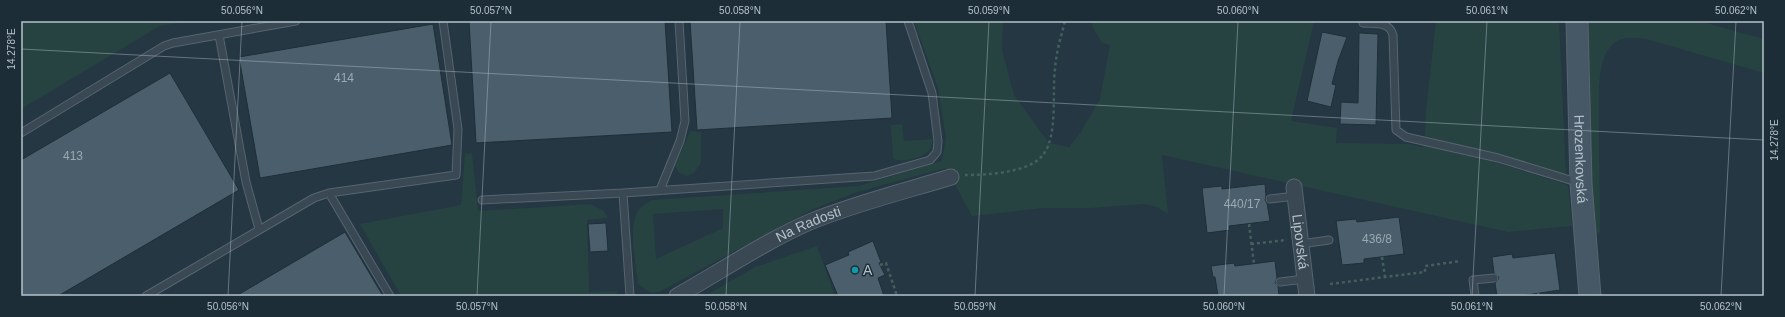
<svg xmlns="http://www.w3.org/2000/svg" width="1785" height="317" font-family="Helvetica,sans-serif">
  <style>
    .green { fill: #264342; fill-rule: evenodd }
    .building { fill: #4a5f6b; stroke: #1f2f39 }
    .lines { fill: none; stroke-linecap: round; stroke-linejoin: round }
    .lane-casing { stroke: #56656f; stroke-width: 9 }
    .street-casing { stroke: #56656f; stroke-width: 17 }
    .secondary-casing { stroke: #56656f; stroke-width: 23 }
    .path { stroke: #445f5d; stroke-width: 2.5; stroke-dasharray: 3 3; stroke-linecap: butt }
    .lane { stroke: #394852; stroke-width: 7 }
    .street { stroke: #394852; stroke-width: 15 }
    .secondary { stroke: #465865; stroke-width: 21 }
    .ticks { fill: none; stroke: #b5c2cc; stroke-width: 1; stroke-opacity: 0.45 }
    .culture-dot { fill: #0f9aa8; stroke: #1d2d37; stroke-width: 1.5 }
    .labels { text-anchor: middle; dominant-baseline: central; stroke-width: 3; stroke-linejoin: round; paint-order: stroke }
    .number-label { font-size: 12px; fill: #9aa9b4 }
    .street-label { font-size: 14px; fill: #b5c2cc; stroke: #1d2d37 }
    .poi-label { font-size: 14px; fill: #b5c2cc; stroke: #1d2d37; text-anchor: start }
    .neatline { fill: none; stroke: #b5c2cc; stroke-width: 1.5 }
    .ticks-label { font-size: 10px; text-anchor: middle; fill: #b5c2cc }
  </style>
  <rect width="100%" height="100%" fill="#243743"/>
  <path class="green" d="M21,21H192L160,26L21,109Z
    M914,21H1003L1002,50L1014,95L1049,143L1069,147L1081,132L1100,99L1110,45L1102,43L1093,28L1092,21H1314L1291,121L1337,128L1336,143L1409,144L1421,147L1424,145L1497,163L1568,185L1572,226L1508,232L1162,155L1168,214L1157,207L1145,204L1090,208H1044L972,216L946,168L857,192L811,210L659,292L651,293L638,284C636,265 629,232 636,215C639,207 645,204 652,200L859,186L942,161L946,138L938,88ZM723,209V228L656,259L653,214Z
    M1436,21H1559L1566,176L1499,155L1425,138L1426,111Z
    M1584,21H1699L1764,39V73L1646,39C1636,38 1623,36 1614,43C1610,47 1605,53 1604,58C1597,79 1599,103 1599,125C1599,161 1600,196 1600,232L1592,239Z
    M902,124L904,141L933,139C932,144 931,149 926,153C921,158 899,164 893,158L891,125Z
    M690,131L701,132V163L694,173L687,176L679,173L675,166Z
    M472,153L478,211L590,204L604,211L608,218L587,220L589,292L617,291L616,296H401L360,224L461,205L465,154Z
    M817,246L835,296H705L755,267Z"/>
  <path class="building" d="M469,21H665L672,132L476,143Z
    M690,21H886L892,118L697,130Z
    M433,24L452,145L260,178L239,57Z
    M1322,32L1347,37L1338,61L1332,84L1336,85L1331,107L1307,101Z
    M1359,33L1378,34L1376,125L1340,124L1341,102L1358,103Z
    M170,73L239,190L58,296H21V160Z
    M1265,184L1266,196L1265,200L1267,203L1270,221L1229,226L1230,230L1207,233L1202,188L1222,186V189Z
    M1399,217L1404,254L1364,259V263L1342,265L1336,221L1356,219L1357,222Z
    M606,223L608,251L590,252L588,224Z
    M345,232L383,296H236Z
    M873,241L881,262L879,263L885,275L878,278L884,296H838L825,265L849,255L848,252Z
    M1555,253L1560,290L1520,296H1497L1495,283L1498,280L1499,277L1494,273L1492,257L1512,254L1513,258Z
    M1275,261L1277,278L1275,283L1278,286L1279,296H1218L1215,277H1213L1211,266L1234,263L1235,266Z"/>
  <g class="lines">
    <defs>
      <path id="lane" d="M1363,23C1375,24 1389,21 1393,35L1396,130L1406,137L1498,158L1580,183
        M219,35L246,182L259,229
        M21,133L164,46L173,43L296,21
        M660,190L680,141L685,121L679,21
        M329,193L390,296
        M1270,199L1295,196
        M482,200L623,193
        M1301,244L1329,240
        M1280,282L1305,279
        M146,296L314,198L329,193L456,175L458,129L443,21
        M630,296L623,193L874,176L930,160L937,152L938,141L932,93L908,21
        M1475,296L1473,280L1494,278"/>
      <g id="street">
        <path id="s1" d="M1294,187L1307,296"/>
        <path id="s2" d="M677,296C720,272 767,240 812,221C857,203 905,191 951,177"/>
      </g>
      <g id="secondary">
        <path id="s3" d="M1577,21L1581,184L1590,296"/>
      </g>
    </defs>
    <use href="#lane" class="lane-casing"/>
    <use href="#street" class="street-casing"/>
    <use href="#secondary" class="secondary-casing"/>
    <path class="path" d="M965,175C986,175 1029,173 1043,155C1058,136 1052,92 1055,69C1056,52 1061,37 1065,21
      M1249,224L1254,264
      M1251,244L1287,240
      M1382,257L1385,277
      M880,265L886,263L897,296
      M1330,284L1425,272V266L1461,261
      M1538,293L1539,296"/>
    <use href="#lane" class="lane"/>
    <use href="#street" class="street"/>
    <use href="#secondary" class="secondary"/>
  </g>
  <path class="ticks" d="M21,49L1764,140M228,296L242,21M477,296L491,21M726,296L740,21M975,296L989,21M1224,296L1238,21M1472,296L1487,21M1721,296L1736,21"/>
  <circle class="culture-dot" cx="855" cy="270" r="4"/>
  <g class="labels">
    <g class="number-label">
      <text x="344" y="78">414</text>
      <text x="73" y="156">413</text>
      <text x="1242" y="204">440/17</text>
      <text x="1377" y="239">436/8</text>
    </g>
    <g class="street-label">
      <text stroke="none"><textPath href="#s3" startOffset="138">Hrozenkovská</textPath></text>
      <text stroke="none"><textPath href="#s2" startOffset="150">Na Radosti</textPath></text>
      <text stroke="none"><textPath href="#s1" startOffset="55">Lipovská</textPath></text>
    </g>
    <g class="poi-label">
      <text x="863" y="270">A</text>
    </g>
  </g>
  <rect width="1785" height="317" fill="none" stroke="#1d2d37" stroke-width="44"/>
  <rect x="22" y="22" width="1741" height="273" class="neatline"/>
  <g class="ticks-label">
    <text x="242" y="14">50.056°N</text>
    <text x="491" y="14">50.057°N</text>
    <text x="740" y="14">50.058°N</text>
    <text x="989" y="14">50.059°N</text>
    <text x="1238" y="14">50.060°N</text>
    <text x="1487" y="14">50.061°N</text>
    <text x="1736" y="14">50.062°N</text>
    <text transform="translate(11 49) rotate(-90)" y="4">14.278°E</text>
    <text transform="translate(1774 140) rotate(-90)" y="4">14.278°E</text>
    <text x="228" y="310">50.056°N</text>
    <text x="477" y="310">50.057°N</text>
    <text x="726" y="310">50.058°N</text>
    <text x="975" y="310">50.059°N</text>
    <text x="1224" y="310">50.060°N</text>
    <text x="1472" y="310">50.061°N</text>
    <text x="1721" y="310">50.062°N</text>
  </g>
</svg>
